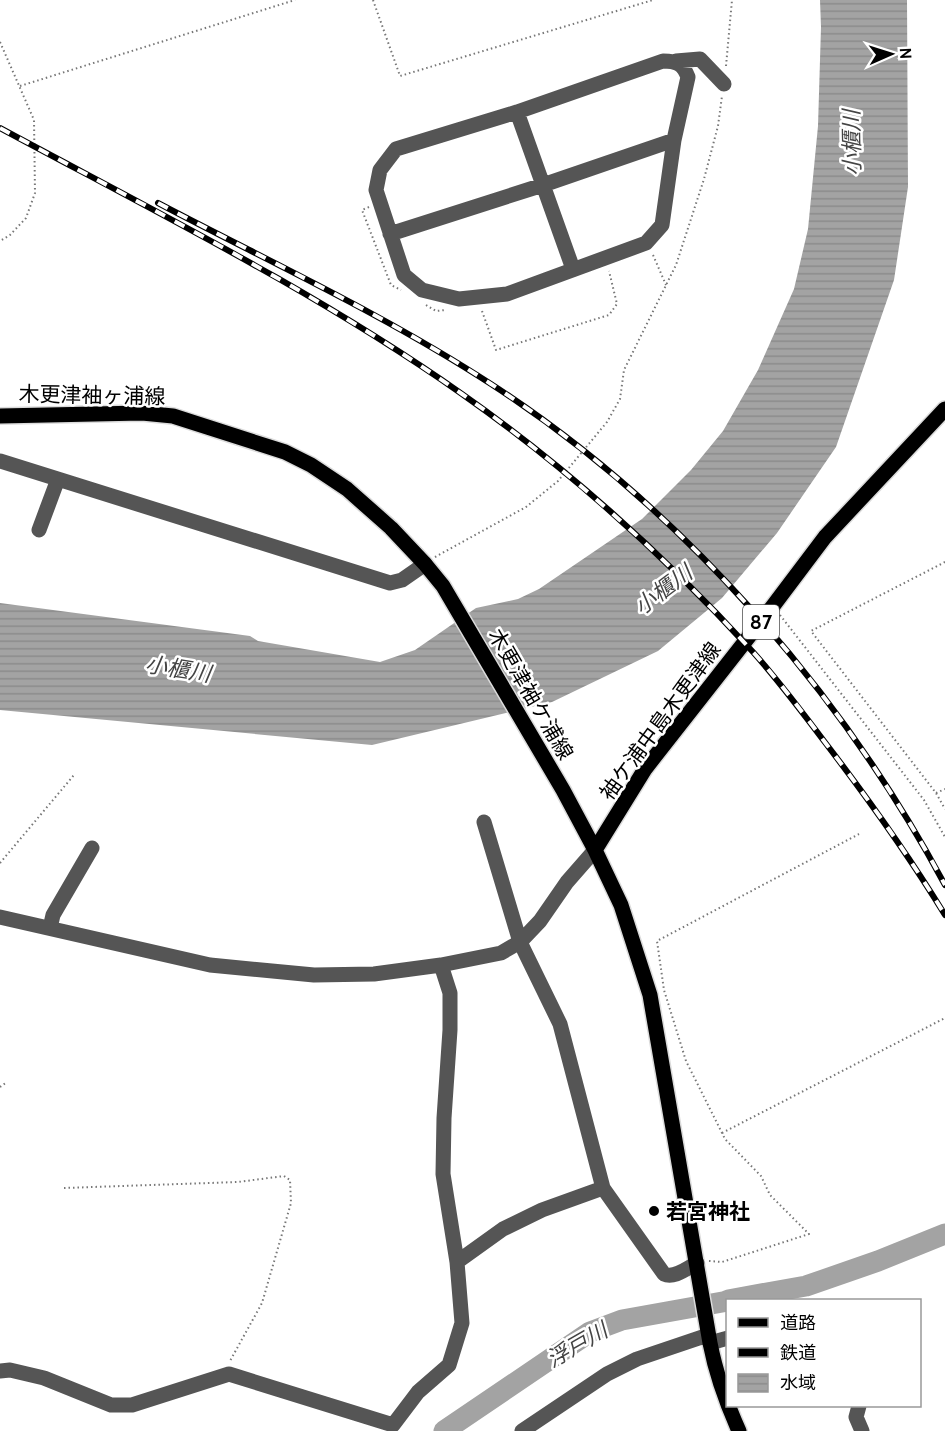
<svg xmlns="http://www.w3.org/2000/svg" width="945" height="1431" font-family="Cabin,'Noto Sans JP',sans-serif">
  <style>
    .water { fill: url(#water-rules) }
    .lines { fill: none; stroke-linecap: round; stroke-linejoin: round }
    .river { stroke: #a3a3a3; stroke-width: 21 }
    .major-casing { stroke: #dbdbdb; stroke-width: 18 }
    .path { stroke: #777; stroke-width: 2; stroke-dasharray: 1.5 3; stroke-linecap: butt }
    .minor { stroke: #555; stroke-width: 15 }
    .major { stroke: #000; stroke-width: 15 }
    .rail-casing { stroke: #000; stroke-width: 6 }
    .rail { stroke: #fff; stroke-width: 4; stroke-dasharray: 11; stroke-linecap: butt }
    .poi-dot { fill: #000; stroke: #fff; stroke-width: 2 }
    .labels { text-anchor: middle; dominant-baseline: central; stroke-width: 5; stroke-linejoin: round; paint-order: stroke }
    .shield { fill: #fff; stroke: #4c4c4c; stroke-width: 1.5 }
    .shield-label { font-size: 20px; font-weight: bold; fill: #000 }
    .street-label { font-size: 21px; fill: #000; stroke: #fff }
    .poi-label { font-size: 21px; font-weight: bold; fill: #000; stroke: #fff; text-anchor: start }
    .water-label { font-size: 22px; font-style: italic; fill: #444; stroke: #fff }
  </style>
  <defs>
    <pattern id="water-rules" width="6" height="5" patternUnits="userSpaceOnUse" patternTransform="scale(1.5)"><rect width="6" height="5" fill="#a3a3a3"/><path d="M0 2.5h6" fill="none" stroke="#8b8b8b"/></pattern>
  </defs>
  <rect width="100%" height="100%" fill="#fff"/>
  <path class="water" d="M820,0H907L908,187L894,280L836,447L777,533L722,598L658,651L552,702L372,745L0,710V603L250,636L258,641L380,662L415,650L476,608L518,599L539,589L642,519L691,470L723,431L758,370L794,289L808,229L818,126L821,27Z"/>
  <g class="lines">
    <path class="river" d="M728,1300L806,1286L878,1261L945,1234
      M444,1431L590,1332L622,1320L728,1301"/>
    <defs>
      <path id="major" d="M0,416L142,413L173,416L285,452L311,465L347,489L391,528L425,564L443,586L563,790L595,850L621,905L650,995L710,1343C716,1374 726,1402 739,1431
        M595,850L645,769L773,606L825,537L945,409"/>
    </defs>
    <use href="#major" class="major-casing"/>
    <path class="path" d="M373,0L400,76L653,0
      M0,42L34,120L35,193L26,218L10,235L0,241
      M726,66L732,0
      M20,86L295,0
      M369,207L362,210L391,285L401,290
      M653,255L666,285
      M426,305L436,311L446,310
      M482,311L496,350L609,315L617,304L609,271
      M435,557L526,507L558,481L607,422L620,399L624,370L676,265L704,179L718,126L722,96
      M945,562L811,631L936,793L945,809
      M780,615L924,800L945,837
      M936,793L945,789
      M0,863L74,775
      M0,1087L7,1082
      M722,1133L945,1018
      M64,1188L238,1182L284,1176L290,1180L291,1203L262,1303L230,1361
      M709,1261L722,1262L809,1234L770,1195L761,1176L725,1139L686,1061L664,990L657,941L859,834"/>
    <path class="minor" d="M663,61C677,61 683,64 688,77L674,140L662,225L646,243L507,294L459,299L422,290L404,275L376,190L380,170L396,149L517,112Z
      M676,61L700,59L724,84
      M517,112L573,269
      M390,234L543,185L674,140
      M0,461L390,583L402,580L425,564
      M39,530L58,479
      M484,822L520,942L560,1024L603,1188L664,1274C674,1279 687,1268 697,1263
      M0,917L210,965L314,975L374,974L441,965L501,953L520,942L540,921L567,882L595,850
      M50,928L53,915L92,848
      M457,1262L503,1229L542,1210L603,1188
      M710,1343L728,1338
      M0,1371L10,1370L44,1378L111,1405H132L229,1374L393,1425
      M859,1406L856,1417L862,1431
      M393,1425L418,1392L449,1365L462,1323L457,1262L443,1174L444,1118L450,1030V993L441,965
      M522,1431L607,1374L637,1359L708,1335"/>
    <use href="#major" class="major"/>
    <defs>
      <path id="rail" d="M0,128C156,212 317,292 462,394C566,467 667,558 753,652C779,681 803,713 827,745C869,800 909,856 945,915
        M158,203C270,262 385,315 491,384C678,505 840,689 945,885"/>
    </defs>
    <use href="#rail" class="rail-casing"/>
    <use href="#rail" class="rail"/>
  </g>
  <circle class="poi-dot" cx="654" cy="1211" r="6"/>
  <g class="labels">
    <rect class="shield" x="743" y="605" width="36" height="34" rx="4.5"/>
    <g class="shield-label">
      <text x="761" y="622">87</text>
    </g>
    <g class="street-label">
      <text transform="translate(92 395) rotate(1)">木更津袖ヶ浦線</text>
      <text transform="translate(531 694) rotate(60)">木更津袖ケ浦線</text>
      <text transform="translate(660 721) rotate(-54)">袖ケ浦中島木更津線</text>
    </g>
    <g class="poi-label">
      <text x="666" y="1211">若宮神社</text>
    </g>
    <g class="water-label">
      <text transform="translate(852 143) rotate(-91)">小櫃川</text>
      <text transform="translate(663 590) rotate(-37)">小櫃川</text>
      <text transform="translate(178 669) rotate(9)">小櫃川</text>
      <text transform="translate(577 1345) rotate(-30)">浮戸川</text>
    </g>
  </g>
  <rect x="726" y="1299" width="195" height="108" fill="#ffffff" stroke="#999999" stroke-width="1.5"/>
  <rect x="738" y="1318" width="30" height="9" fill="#000000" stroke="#999999" stroke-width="1.5"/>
  <text x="780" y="1329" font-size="18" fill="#000000">道路</text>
  <rect x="738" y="1348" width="30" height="9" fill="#000000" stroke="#999999" stroke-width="1.5"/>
  <text x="780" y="1359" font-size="18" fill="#000000">鉄道</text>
  <rect x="738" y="1374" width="30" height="18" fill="url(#water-rules)" stroke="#999999" stroke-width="1.5"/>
  <text x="780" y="1389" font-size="18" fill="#000000">水域</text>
  <g transform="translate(891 54) rotate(87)" stroke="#ffffff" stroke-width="4.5" paint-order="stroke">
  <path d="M0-4.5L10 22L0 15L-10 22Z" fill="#000000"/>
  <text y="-9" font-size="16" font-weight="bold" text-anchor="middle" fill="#000000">N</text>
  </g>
</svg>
